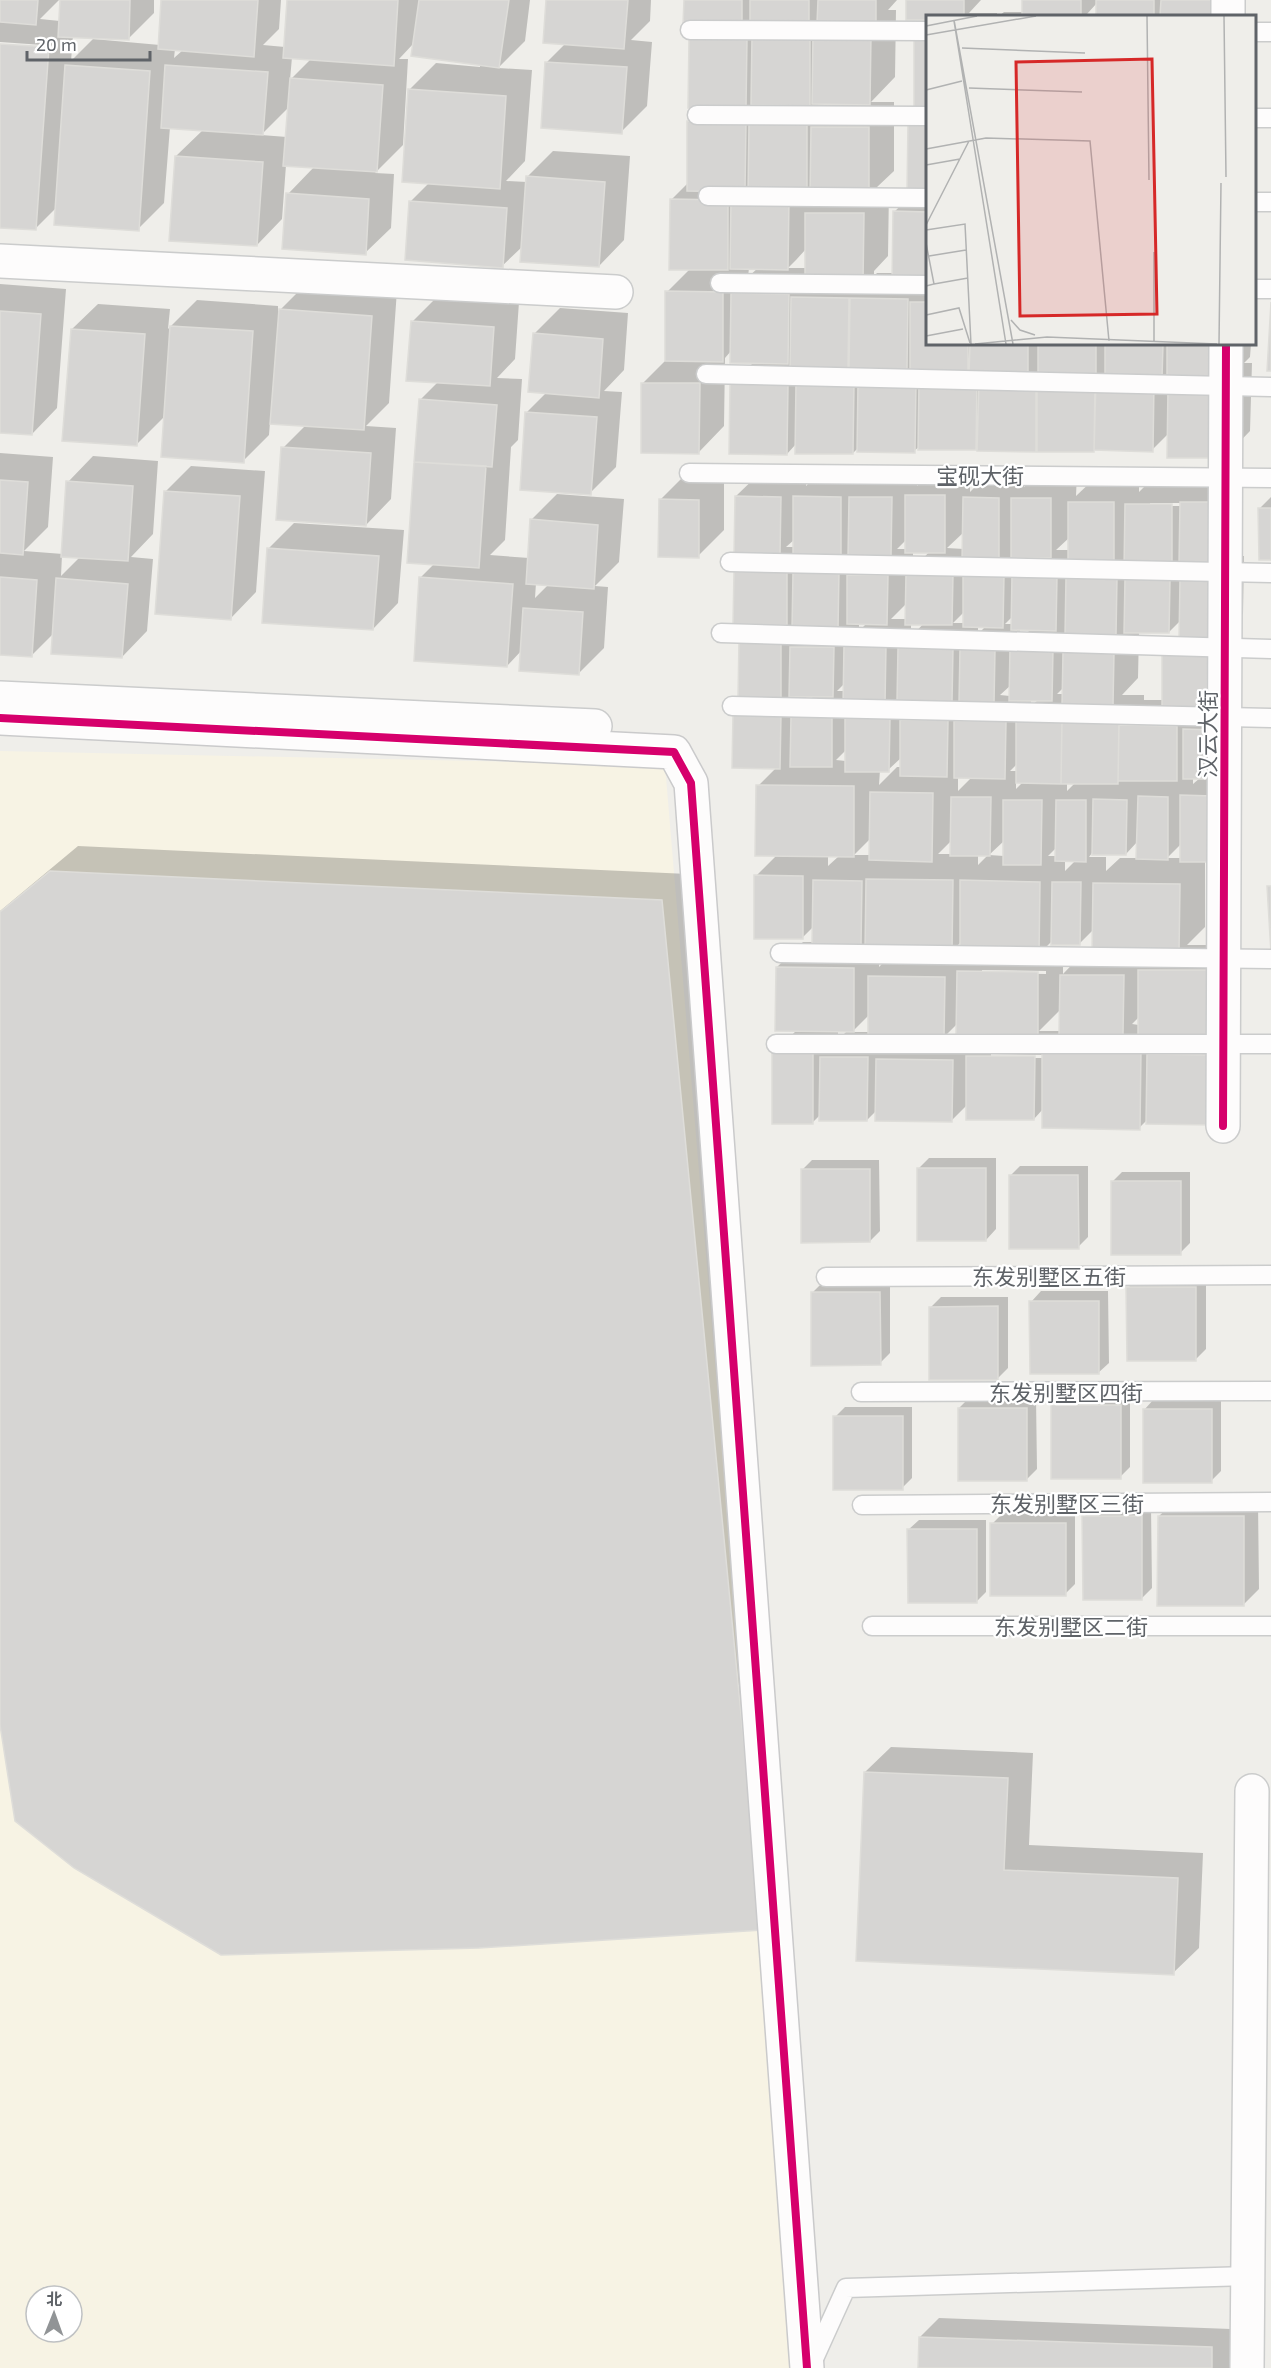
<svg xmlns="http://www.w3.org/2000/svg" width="1271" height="2368" font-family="'Exo 2','Noto Sans SC',sans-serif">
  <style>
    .commercial { fill: #f7f3e4; fill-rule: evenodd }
    .shadow { fill: #0003; fill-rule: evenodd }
    .building { fill: #d6d5d3; stroke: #deddd9; stroke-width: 1.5 }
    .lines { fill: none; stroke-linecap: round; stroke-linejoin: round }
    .lane-casing { stroke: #cbcccc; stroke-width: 21 }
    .street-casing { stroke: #cbcccc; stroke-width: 36 }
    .secondary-casing { stroke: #cacacb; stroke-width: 36 }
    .lane { stroke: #fdfcfc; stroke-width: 18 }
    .street { stroke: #fdfcfc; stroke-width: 33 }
    .secondary { stroke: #fdfcfc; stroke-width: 33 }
    .cycleway-casing { stroke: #fff; stroke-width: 11 }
    .cycleway { stroke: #d6006c; stroke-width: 8 }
    .labels { text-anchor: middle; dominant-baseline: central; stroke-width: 4.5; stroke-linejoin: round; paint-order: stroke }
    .street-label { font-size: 22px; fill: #5f6368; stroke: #fff }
    .inset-road { fill: none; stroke: #b1b2b2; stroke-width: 1.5 }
    .view { fill: #d62828; fill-opacity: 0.15; stroke: #d62828; stroke-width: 3 }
    .inset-edge { fill: none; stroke: #5f6368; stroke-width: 3 }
  </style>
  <rect width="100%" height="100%" fill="#efeeea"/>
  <path class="commercial" d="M0,751L665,765L799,2368H0ZM36,2296H72V2332H36Z"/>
  <path class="shadow" d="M0,0H59L40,19L60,21L61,0H154V13L128,39L73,36L71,61L93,39L160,45L163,0H281L279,29L263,45L285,47L289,0H530L525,41L498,68L532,70L525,161L506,181L527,182V177L553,151L630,156L624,240L599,266L523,246L502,266L410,202L430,182L410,89L436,63L480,67V64L414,43L399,59H408L403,145L375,173L394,174L391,228L365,253L288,194L315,166L286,165L282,219L257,245L176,156L204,129L170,127L164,203L138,229L56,208L35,229L0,226V45L56,49L57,46L0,42ZM175,49L183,50L174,58ZM292,57L312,58L290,80ZM289,107L287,137L261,135Z
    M547,0H651L650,21L631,40L652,42L647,106L621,132L547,62L566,43Z
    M685,0H897L888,10H896L895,77L871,102H894V171L876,188H889L888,256L874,271V276L877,273H894V212L915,192L926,106L928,26V344H1251L1250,357L1244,363H1252L1250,431L1225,457L1169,433L1152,450H979V446L976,449L920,446L914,451L859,447L853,453L796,444L787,454L731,385L754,362L731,351L725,358L724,426L699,452L643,383L666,360L667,292L691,268L671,200L688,183L689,121L704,106ZM814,195L825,196L814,207ZM806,249V268H788L796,260ZM749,268H758L748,277Z
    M907,0H981L969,13H997V16H928Z
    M1024,0H1243L1227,16H1248H999L1004,12H1024ZM1097,3V14H1087Z
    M0,284L66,289L57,408L32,434L0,432Z
    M306,284L397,290L389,403L366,426L396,428L391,499L366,525L283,448L306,425L270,422L269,435L243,461L165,416L137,444L72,329L98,304L170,309L168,329L197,300L278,306V312Z
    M438,296L519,302L515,359L497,378L522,379L518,440L511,447L505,540L490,555L529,558L531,520L557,494L624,499L619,562L595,586L608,587L604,648L578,674L522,650L507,666L420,578L435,563L420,400L439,381L412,322ZM536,583L549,584L535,598Z
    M560,308L628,313L624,370L604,391L622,392L616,467L590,493L526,413L547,392L534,334Z
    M0,453L53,457L48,527L24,551L63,554L68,482L93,456L158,461L153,534L131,557L153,559L147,631L122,657L54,633L32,655L0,653ZM62,555L80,557L61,576Z
    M191,466L265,471L256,592L231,618L166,491Z
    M933,470H970V492L990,472L1024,473V487L1038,473H1077L1076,496L1096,477H1139V492L1152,479L1243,477L1242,539L1225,556H1244L1243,614L1230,627L1240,705L1205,861V927L1187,945H1238L1217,1029L1240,1030L1239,1098L1148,1119L1139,1128L1043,1109L1034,1119L967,1105L952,1120L877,1110L867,1120L821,1114L812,1123L774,1052L797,1030L777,967L803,942H814V926L802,938L756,876L777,855L758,786L777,767L752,697L740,639L756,623L736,573L755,554L736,496L762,471H806V486L821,471L917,472V486ZM1150,503H1180V506H1150ZM964,532V549L947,548ZM1070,537V550H1056ZM795,539V547H786ZM907,539V549H897ZM913,551H930L913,569ZM907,603V619H891ZM965,611L964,623H953ZM1013,616V624H1005ZM1181,620V636L1164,653L1163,700H1144V695H1122L1138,678L1139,632H1169ZM859,623H867L859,631ZM911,623H924L911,637ZM978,626H986L978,634ZM1020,628L1031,629L1020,640ZM845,683V691H837ZM1011,685L1010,696L1000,695ZM1064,687V694H1057ZM806,695L814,696L806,703ZM1031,700H1038L1031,706ZM846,750V761L836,760ZM902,757V767H897L879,785L880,770H888ZM1017,764V771H1010ZM958,776H973L958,791ZM1193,778H1200L1193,784ZM1016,781H1024L1016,789ZM1067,782H1076L1067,791ZM871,838L870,855H854ZM952,840V854H938ZM1005,840L1004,856L989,855ZM1138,841V858H1120L1106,871V857H1089L1092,853L1126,854ZM1181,844V858H1167ZM1056,848V856H1048ZM978,854H989L978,865ZM828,855L839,856L828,866ZM1065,860H1076L1065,871ZM1094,929V949H1087L1063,974V947H1046L1052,941L1080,943ZM961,942V951H952ZM880,950H896L879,967ZM982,970L1046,971V974L982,973ZM1061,1009V1031H1039ZM869,1015V1032H852ZM1139,1017V1025L1132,1024ZM958,1023L957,1035H946ZM838,1030H848L838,1040ZM978,1033H991L978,1046ZM991,1054L1042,1055V1058H991Z
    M686,474L724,475V530L698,556L660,500Z
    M1271,497V558L1259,509Z
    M294,523L404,530L398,603L373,629L268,549Z
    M78,846L688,874L787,1902L0,1713V911Z
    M929,1158H996V1229L986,1240L919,1168Z
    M812,1160H879L880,1231L870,1241L802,1170Z
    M1020,1166H1088V1237L1078,1247L1010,1176Z
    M1122,1172H1190V1243L1180,1253L1112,1182Z
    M1206,1277V1349L1196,1359L1128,1288L1138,1278Z
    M823,1282H890V1353L880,1363L813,1292Z
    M1041,1291H1108L1109,1363L1098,1373L1031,1302Z
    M941,1297H1008V1368L998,1378L931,1307Z
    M1063,1396H1130V1467L1120,1477L1053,1406Z
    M969,1398H1036L1037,1469L1027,1479L959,1408Z
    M1154,1399H1221V1471L1211,1481L1144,1410Z
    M845,1407H912V1478L902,1488L835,1417Z
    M1174,1502H1258L1259,1589L1244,1604L1159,1516Z
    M1094,1506H1151L1152,1588L1142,1598L1084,1517Z
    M1002,1514H1075V1584L1065,1594L992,1524Z
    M919,1520H986V1592L976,1602L908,1530Z
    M891,1747L1033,1753L1029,1845L1203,1853L1199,1948L1173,1973L858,1960L865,1772Z
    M939,2318L1231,2329L1229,2368H920V2337Z"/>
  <path class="building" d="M0,0H38L36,25L0,22Z
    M60,0H130L129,40L58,37Z
    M161,0H258L254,57L158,49Z
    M287,0H398L394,66L283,58Z
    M419,0H509L499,68L411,56Z
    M546,0H628L624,49L543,43Z
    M684,0H742V24H683Z
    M750,0H809V25L750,24Z
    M818,0H876V23H817Z
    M906,0H964V16H928V20H906Z
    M1022,0H1081V16H1022Z
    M1096,0H1154V16H1096Z
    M1161,0H1219V16H1160Z
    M813,34L871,35L870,105L812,104Z
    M752,35H810V106L751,105Z
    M689,38L747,39L746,109L688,108Z
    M914,38H928V108H914Z
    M0,44L49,47L36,230L0,228Z
    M545,62L627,67L622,134L541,128Z
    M65,65L150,71L139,231L54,225Z
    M165,65L268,72L263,135L161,128Z
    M290,78L383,85L377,172L283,166Z
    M408,89L506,96L500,189L402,182Z
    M687,121L746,122L745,192L687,191Z
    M908,122L928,123V193H907Z
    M749,123L807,124V194H748Z
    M811,127H869V198L810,197Z
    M175,156L263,162L257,246L169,241Z
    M526,176L605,182L599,267L520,262Z
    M286,193L369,199L366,255L282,249Z
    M670,199L728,200V270H669Z
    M731,199L789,200L788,270L730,269Z
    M409,201L507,208L503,268L405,260Z
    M893,211L928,212V282H892Z
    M805,213H864L863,283H805Z
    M665,291L723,292V362L665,361Z
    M731,293L789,294L788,364L730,363Z
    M791,297L849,298L848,368L790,367Z
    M850,298L908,299L907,369L849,368Z
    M910,302H928V344H968V373L910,372Z
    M1271,302V371H1267Z
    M279,309L372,316L364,430L270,424Z
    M0,311L41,314L32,435L0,433Z
    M411,321L494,327L490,386L406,381Z
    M170,326L253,331L244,463L161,457Z
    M71,329L145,334L137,446L62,441Z
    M533,333L603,339L599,398L528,392Z
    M970,344H1028V375L969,374Z
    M1038,344H1096V375H1038Z
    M1105,344H1163L1162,378L1105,377Z
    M1167,344H1226L1225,384L1167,383Z
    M919,380H977L976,450H918Z
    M979,381L1036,382V452L977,451Z
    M1096,381L1154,382L1153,452L1094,450Z
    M858,382L916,383L915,453L857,452Z
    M1037,382H1095L1094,452H1037Z
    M641,383H700L699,454L641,453Z
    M796,383L854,384L853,454H795Z
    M730,384L788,385L787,455L729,454Z
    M1168,388H1226L1225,458H1167Z
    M419,399L497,405L492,467L414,462Z
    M525,412L597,417L591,495L520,490Z
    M281,447L371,453L366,526L276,520Z
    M414,462L486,466L479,568L407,563Z
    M0,480L28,482L23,555L0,553Z
    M66,481L133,486L128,561L61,557Z
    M164,491L240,496L231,620L155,614Z
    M905,495H945V553H905Z
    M735,496L781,497L780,555H734Z
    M793,496L841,497V558H793Z
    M849,497H892L891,557H848Z
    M963,497L999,498V561H962Z
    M1011,498H1051V558H1011Z
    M659,499L699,500V558L658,557Z
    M1068,502H1114V564H1068Z
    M1180,502H1218L1217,566L1179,565Z
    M1125,504H1172V569H1124Z
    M1258,508H1271V560H1259Z
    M530,519L598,525L594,589L526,584Z
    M267,548L379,556L373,630L262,623Z
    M734,572H787V625L733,624Z
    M793,572H839L838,630L792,629Z
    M906,574H953L952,625H905Z
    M963,574L1004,575L1003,628L963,627Z
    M847,575H888L887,625L847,624Z
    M1012,575L1057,576L1056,631L1011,630Z
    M0,577L37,580L32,657L0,655Z
    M419,577L513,584L507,667L414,661Z
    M1066,577H1117L1116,636H1065Z
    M56,578L128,584L122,658L51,654Z
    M1125,579L1170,580L1169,633H1124Z
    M1180,580L1219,581L1218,641L1179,640Z
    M523,608L583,612L579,675L519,671Z
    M739,639H781V699L738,698Z
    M844,644L886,645L885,705H843Z
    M790,647H834L833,697H789Z
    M898,648H953L952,702L897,701Z
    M1010,648L1053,649L1052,701H1009Z
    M960,649H995L994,704L959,703Z
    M1063,652H1114L1113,706L1062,705Z
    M1162,652H1208L1207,709L1162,708Z
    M733,714L781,715L780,769L732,768Z
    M791,716H832V767H790Z
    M845,717L890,718L889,772H845Z
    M1016,719H1062L1061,784L1016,783Z
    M1062,719L1119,720L1118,784H1061Z
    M900,720H948L947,777L900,776Z
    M954,721H1006L1005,779L954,778Z
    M1119,725L1177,726V781H1118Z
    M1183,729L1215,730V779H1183Z
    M756,785L854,786V857L755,856Z
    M870,792L933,793L932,862L869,860Z
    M1180,795L1212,796L1211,862H1180Z
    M1138,796L1168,797V860L1136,859Z
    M951,797H991L990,856H950Z
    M1093,799L1127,800L1126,855H1092Z
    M1003,800H1042L1041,865H1003Z
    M1056,800H1086V862L1055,861Z
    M50,871L662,900L762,1930L479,1948L221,1955L74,1868L15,1821L0,1725V912Z
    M754,875L803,876V939H754Z
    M866,879L953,880L952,953L865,951Z
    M813,880L862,881L861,946L812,945Z
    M960,880L1040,882L1039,956L960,955Z
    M1052,882H1081L1080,945H1051Z
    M1093,883L1180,884L1179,954H1092Z
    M1267,886H1271V953Z
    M776,967L854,968V1032L775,1031Z
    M1138,970H1213V1036H1138Z
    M957,971L1038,972V1035L956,1034Z
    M1060,975H1124L1123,1035H1059Z
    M868,976L945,977L944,1038L868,1037Z
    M1042,1049L1141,1050L1140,1130L1042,1128Z
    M772,1052H813V1124H772Z
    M1147,1054L1215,1055L1214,1125L1146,1124Z
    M966,1056H1035L1034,1120H966Z
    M820,1057H868L867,1121H819Z
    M876,1059L953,1060L952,1122L875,1121Z
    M917,1168H986V1241H917Z
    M801,1169H870V1242L801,1243Z
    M1009,1175H1078L1079,1249H1009Z
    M1111,1181H1181V1255H1111Z
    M1126,1287H1196V1361H1127Z
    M811,1292H880L881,1365L811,1366Z
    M1029,1301H1099V1374H1030Z
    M998,1306V1380H929V1307Z
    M1051,1405H1121V1479H1051Z
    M958,1408H1027V1481H958Z
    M1143,1409H1212V1483H1143Z
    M833,1416H903V1490H833Z
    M1082,1516H1142V1600H1083Z
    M1158,1516H1244V1606H1157Z
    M990,1523H1066V1596H990Z
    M907,1529H977V1603H908Z
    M864,1772L1008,1778L1004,1870L1178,1878L1174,1975L856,1961Z
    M919,2337L1212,2347V2368H918Z"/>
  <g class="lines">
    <defs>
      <path id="lane" d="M690,30L928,31
        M1254,32H1271
        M697,115L928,116
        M1254,118H1271
        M708,196L928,198
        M1254,202H1271
        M720,283L928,285
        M1254,289H1271
        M706,374L1271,387
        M689,473L1271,478
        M730,562L1271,573
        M721,633L1271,649
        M732,706L1271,718
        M780,953L1271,959
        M776,1044H1271
        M826,1277L1271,1275
        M861,1392L1271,1391
        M862,1505L1271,1502
        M872,1626H1271
        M812,2363L846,2288L1248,2276"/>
      <path id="street" d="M1228,16V0
        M0,261L616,292
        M0,698L595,726
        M1223,1126L1226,344
        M1247,2368L1252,1791"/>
      <path id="secondary" d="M0,718L674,752L691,783L807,2368"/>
    </defs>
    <use href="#lane" class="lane-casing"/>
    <use href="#street" class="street-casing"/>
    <use href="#secondary" class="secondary-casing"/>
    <use href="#lane" class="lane"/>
    <use href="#street" class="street"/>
    <use href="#secondary" class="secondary"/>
    <defs>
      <path id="cycleway" d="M0,718L674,752L691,783L807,2368
        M1223,1126L1226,344"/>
    </defs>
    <use href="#cycleway" class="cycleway-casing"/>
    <use href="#cycleway" class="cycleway"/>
  </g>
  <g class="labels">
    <g class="street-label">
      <text x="980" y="475">宝砚大街</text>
      <text transform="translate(1207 734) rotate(-90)">汉云大街</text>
      <text x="1049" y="1276">东发别墅区五街</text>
      <text x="1066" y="1392">东发别墅区四街</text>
      <text x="1067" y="1503">东发别墅区三街</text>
      <text x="1071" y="1626">东发别墅区二街</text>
    </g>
  </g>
  <g transform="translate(926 15)">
    <rect width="330" height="330" fill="#efeeea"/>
    <path class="inset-road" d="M221,1L223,165M298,1L300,162M28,5L87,329M28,6L80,329M0,11L51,1M0,20L110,1M36,33L159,38M43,73L156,77M0,75L36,66M0,134L60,123L164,126L183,326M0,150L34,144M0,210L43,126M0,215L39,209L45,329M0,228L8,269L0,271M228,237V326M3,241L40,235M8,269L42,263M0,300L33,293L44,328M85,305L94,315L109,320M0,321L37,314M49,329L121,322L291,329M293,329L295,168"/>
    <path class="view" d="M226,44L231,299L94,301L90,47Z"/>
    <rect width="330" height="330" class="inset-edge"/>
  </g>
  <g transform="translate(54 2314) rotate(1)"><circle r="28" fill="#ffffff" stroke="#bfc1c3" stroke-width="1.5"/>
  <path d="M0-4.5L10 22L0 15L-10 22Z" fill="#919496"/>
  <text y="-9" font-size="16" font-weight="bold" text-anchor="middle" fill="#5f6368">北</text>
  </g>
  <path d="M27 51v9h123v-9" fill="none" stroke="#5f6368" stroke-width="3"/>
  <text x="36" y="51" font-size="18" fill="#5f6368" stroke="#ffffff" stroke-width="4.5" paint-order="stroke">20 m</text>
</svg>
